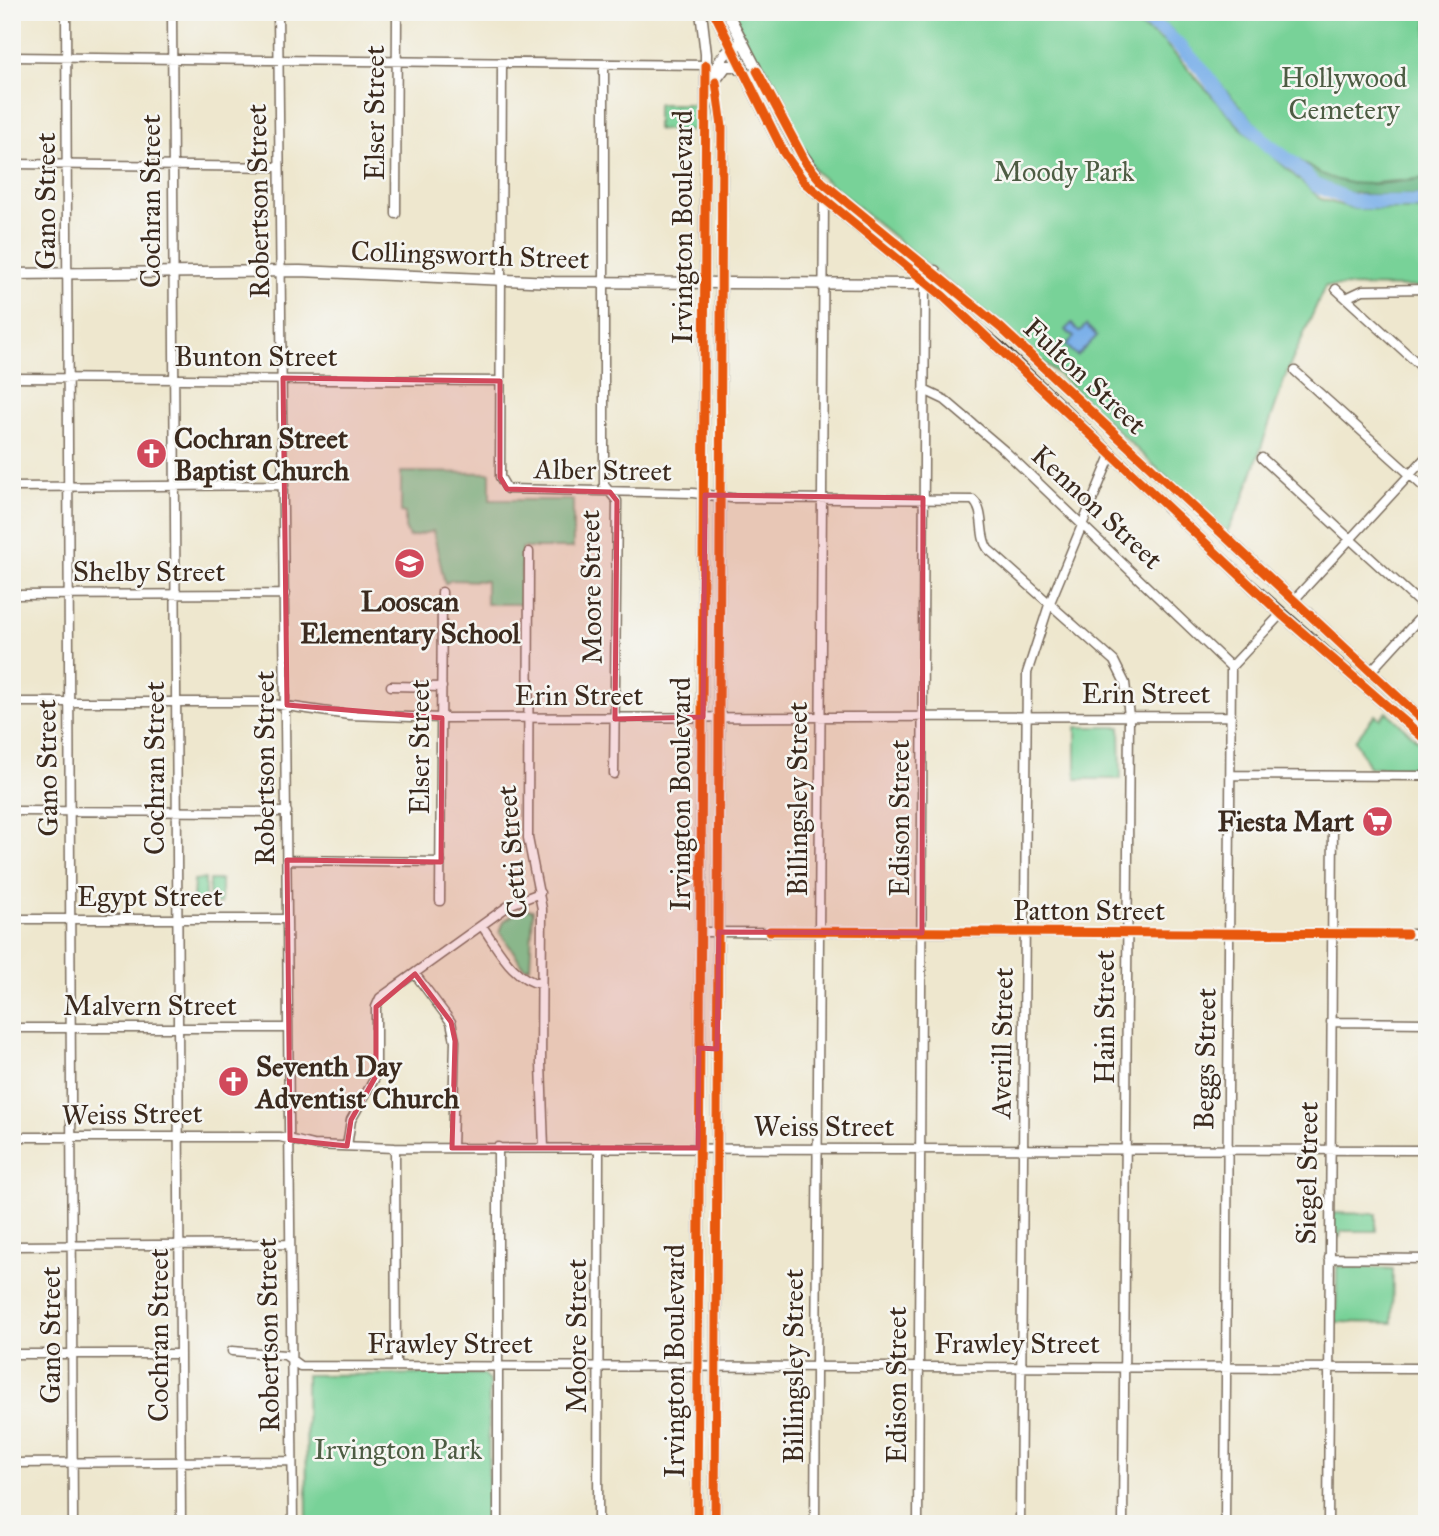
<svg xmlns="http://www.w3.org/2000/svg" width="1439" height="1536" font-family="'IM FELL Great Primer',serif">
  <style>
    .green { fill: #78d298; stroke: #5a7e5b; stroke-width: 2 }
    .forest { fill: #62b480; stroke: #4e6f4f; stroke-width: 2 }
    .water { fill: #7bb0e9; stroke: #5b6d84; stroke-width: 2 }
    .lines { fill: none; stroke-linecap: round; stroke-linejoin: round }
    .river { stroke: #7bb0e9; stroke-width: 14 }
    .minor-casing { stroke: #7a6c5c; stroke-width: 11 }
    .major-casing { stroke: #7a6c5c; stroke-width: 13 }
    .minor { stroke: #fff; stroke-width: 8 }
    .major { stroke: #fff; stroke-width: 10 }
    .tram { stroke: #3b2a1e; stroke-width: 2 }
    .cycleway-casing { stroke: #f6f6f2; stroke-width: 13 }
    .cycleway { stroke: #e8590c; stroke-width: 9 }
    .marked { fill: #d1495b; fill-opacity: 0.2; stroke: #d1495b; stroke-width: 5; stroke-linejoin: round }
    .labels { text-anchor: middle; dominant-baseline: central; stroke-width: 5; stroke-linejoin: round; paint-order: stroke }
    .park-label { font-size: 28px; fill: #4d5c43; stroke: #f6f6f2 }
    .street-label { font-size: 28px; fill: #3b2a1e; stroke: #f6f6f2 }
    .poi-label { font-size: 28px; font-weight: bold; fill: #3b2a1e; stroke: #f6f6f2; text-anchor: start }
  </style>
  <rect width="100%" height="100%" fill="#f6f6f2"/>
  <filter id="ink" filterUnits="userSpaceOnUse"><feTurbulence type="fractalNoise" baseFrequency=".0143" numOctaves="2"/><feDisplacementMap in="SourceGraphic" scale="14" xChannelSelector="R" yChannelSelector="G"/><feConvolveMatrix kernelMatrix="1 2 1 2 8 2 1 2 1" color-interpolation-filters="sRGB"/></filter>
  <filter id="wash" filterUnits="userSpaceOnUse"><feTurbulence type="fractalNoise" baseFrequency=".00686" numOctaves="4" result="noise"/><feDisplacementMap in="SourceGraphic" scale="28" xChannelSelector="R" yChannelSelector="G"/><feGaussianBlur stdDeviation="1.57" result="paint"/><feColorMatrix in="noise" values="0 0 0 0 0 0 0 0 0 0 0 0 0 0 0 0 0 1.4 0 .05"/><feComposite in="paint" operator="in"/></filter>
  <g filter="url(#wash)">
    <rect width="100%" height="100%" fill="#eee7ce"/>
    <path class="green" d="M732,12H1117L1163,41L1239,126L1321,199L1354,209L1427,210V287L1325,286L1287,372L1243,500L1226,534L1059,375L816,172L786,124Z
      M1144,12H1427V178L1353,185L1324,177L1272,142L1170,28Z
      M657,104H696V130H657Z
      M401,472L490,473V500H573V548H522L521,604H486V581L451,580L445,584L433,531L409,537L405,528V513L401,512Z
      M1387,712L1427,749V768L1369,767L1355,740L1375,715L1380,719Z
      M1076,727H1120L1121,779H1076Z
      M205,879V903H193L194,880Z
      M209,880H221V904H209Z
      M523,908L533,910L530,967H524L500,932L504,921Z
      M1333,1213L1376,1214V1231H1341L1340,1237L1333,1236Z
      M1337,1266L1393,1269L1392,1323L1336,1322Z
      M483,1374L489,1381L488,1524H307L306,1375Z"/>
    <path class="forest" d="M1272,142C1336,189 1349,189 1427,178V195C1393,195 1349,200 1318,181C1302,171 1287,155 1272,142Z"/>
    <path class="water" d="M1072,323L1079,332L1086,325L1097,336L1077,356L1066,345L1074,337L1065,330Z"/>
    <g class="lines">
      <path class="river" d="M1132,12L1166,33L1200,67L1223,98L1268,145L1294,164L1315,185L1355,202H1427"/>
    </g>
  </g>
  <g filter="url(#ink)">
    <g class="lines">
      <defs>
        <path id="minor" d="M66,12L73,1524
          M172,12L181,1524
          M278,12L293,1524
          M12,57L706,65
          M502,64L500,477L507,489L693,493L731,498L973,500C986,512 978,535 988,549L1114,661L1125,683L1129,716L1123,1524
          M604,65V485L617,501L614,774
          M12,164L278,167
          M396,214L397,12
          M1336,289L1427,372
          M1346,298L1363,290L1427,289
          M1295,371L1427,490
          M12,378L500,381
          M924,390L945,400L1006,452L1231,667
          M1262,458L1427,610
          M12,487L284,485
          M529,552L528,838L542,909L541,1063L544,1148
          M12,595L285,594
          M1294,600L1427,456
          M1371,671L1427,610
          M391,686L442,687
          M12,702H259L349,715L442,718L1231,716
          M1231,775L1427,776
          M12,811L287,812
          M287,860L441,862
          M440,901L442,592
          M12,919H287
          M482,926C498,948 513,980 541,984
          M702,932L1427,934
          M415,974L451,1022L455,1041L452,1148
          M1331,1022L1427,1023
          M12,1028H288
          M12,1137H280L313,1145L395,1148L1427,1150
          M347,1146L351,1120L376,1076V1007L380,998L511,904L540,893
          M395,1148L396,1365
          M12,1246L290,1244
          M1329,1258L1427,1259
          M232,1351L285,1355L300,1366L1427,1368
          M12,1354H180
          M12,1463L292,1461
          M498,1524V1147
          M598,1524L599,1148
          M815,1524L824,201
          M918,1524L925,281
          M1020,1524L1027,673L1049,605L1112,453
          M1225,1524L1231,667L1281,614
          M1328,1524L1333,823"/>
        <path id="major" d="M714,12L784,153L805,183L943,296L1281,614L1427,741
          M727,12L797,147L822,182L1001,328L1427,724
          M717,78L726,66H736L742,71
          M12,274L300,271L554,282L916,284L925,281L935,271
          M697,1524L706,54L701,12
          M715,1524L722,127C717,89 701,63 743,42"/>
      </defs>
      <use href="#minor" class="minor-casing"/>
      <use href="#major" class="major-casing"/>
      <use href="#minor" class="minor"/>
      <use href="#major" class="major"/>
      <path class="tram" d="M719,12L786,147L809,181L1003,343L1216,547L1427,735"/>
      <defs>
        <path id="cycleway" d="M714,12L784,153L805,183L943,296L1281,614L1427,741
          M757,71L806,163L822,182L1001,328L1427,724
          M770,931L1407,934
          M697,1524L706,65
          M715,1524L722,127L716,82"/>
      </defs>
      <use href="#cycleway" class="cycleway-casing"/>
      <use href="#cycleway" class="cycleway"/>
    </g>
  </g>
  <path class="marked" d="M283,378L500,381V477L507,489L610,492L617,501L615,719L703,717L705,495L923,498L922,933L719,932L717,1049L699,1048L698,1148H452L455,1041L451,1022L415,974L376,1007V1076L351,1120L347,1146L290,1140L287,860L441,862L442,718L287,705Z"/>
  <defs>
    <symbol id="church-disc" viewBox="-11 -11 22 22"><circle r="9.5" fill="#d1495b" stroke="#f6f6f2"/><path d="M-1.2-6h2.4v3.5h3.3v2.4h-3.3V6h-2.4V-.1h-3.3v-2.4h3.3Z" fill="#fff"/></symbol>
    <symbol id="school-disc" viewBox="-11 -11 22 22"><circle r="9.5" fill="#d1495b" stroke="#f6f6f2"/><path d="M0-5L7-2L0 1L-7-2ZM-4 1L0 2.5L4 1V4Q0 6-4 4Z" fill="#fff"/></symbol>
    <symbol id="supermarket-disc" viewBox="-11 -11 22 22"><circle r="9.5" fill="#d1495b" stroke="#f6f6f2"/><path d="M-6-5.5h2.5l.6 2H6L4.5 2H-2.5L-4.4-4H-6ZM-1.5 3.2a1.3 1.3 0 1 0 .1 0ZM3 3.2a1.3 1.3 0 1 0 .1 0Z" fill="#fff"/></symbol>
  </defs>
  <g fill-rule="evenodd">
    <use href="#church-disc" x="134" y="436" width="35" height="35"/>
    <use href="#school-disc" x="392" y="546" width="35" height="35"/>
    <use href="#supermarket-disc" x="1360" y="804" width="35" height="35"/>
    <use href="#church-disc" x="216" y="1064" width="35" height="35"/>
  </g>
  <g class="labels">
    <g class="park-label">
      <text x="1344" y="77">Hollywood<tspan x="1344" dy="32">Cemetery</tspan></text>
      <text x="1064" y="171">Moody Park</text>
      <text x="398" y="1449">Irvington Park</text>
    </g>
    <g class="street-label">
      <text transform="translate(374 113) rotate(-90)">Elser Street</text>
      <text transform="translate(45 201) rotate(-90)">Gano Street</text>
      <text transform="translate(150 201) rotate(-90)">Cochran Street</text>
      <text transform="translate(258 201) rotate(-91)">Robertson Street</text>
      <text transform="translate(682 227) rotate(-90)">Irvington Boulevard</text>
      <text transform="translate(470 255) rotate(2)">Collingsworth Street</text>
      <text x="256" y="356">Bunton Street</text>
      <text transform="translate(1085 376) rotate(43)">Fulton Street</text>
      <text transform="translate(603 470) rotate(1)">Alber Street</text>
      <text transform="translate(1097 507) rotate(43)">Kennon Street</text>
      <text x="149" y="571">Shelby Street</text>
      <text transform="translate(591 587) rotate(-91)">Moore Street</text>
      <text x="1146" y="693">Erin Street</text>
      <text x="579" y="695">Erin Street</text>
      <text transform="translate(419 747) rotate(-90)">Elser Street</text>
      <text transform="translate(47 768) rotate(-91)">Gano Street</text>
      <text transform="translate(154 768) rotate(-90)">Cochran Street</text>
      <text transform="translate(264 768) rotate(-90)">Robertson Street</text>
      <text transform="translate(680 794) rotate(-90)">Irvington Boulevard</text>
      <text transform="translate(797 799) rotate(-90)">Billingsley Street</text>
      <text transform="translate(899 818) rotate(-90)">Edison Street</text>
      <text transform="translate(512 852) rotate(-95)">Cetti Street</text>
      <text x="150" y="896">Egypt Street</text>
      <text x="1089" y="910">Patton Street</text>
      <text x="150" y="1005">Malvern Street</text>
      <text transform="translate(1104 1017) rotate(-90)">Hain Street</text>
      <text transform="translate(1002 1043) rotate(-89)">Averill Street</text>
      <text transform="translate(1205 1059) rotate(-89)">Beggs Street</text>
      <text transform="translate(132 1114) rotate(-1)">Weiss Street</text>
      <text x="824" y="1126">Weiss Street</text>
      <text transform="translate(1307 1173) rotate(-89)">Siegel Street</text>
      <text transform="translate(50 1335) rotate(-90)">Gano Street</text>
      <text transform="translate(158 1335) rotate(-90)">Cochran Street</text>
      <text transform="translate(268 1335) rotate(-91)">Robertson Street</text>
      <text transform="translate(576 1336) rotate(-90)">Moore Street</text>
      <text x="450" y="1343">Frawley Street</text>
      <text x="1017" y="1343">Frawley Street</text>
      <text transform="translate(674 1361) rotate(-90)">Irvington Boulevard</text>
      <text transform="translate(793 1366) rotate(-90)">Billingsley Street</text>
      <text transform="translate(896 1385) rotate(-90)">Edison Street</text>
    </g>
    <g class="poi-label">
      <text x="174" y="438">Cochran Street<tspan x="174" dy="32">Baptist Church</tspan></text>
      <text x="410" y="601" text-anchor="middle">Looscan<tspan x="410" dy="32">Elementary School</tspan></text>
      <text x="1354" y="821" text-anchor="end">Fiesta Mart</text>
      <text x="256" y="1066">Seventh Day<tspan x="256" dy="32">Adventist Church</tspan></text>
    </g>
  </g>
  <rect width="1439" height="1536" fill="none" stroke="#f6f6f2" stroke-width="42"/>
</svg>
